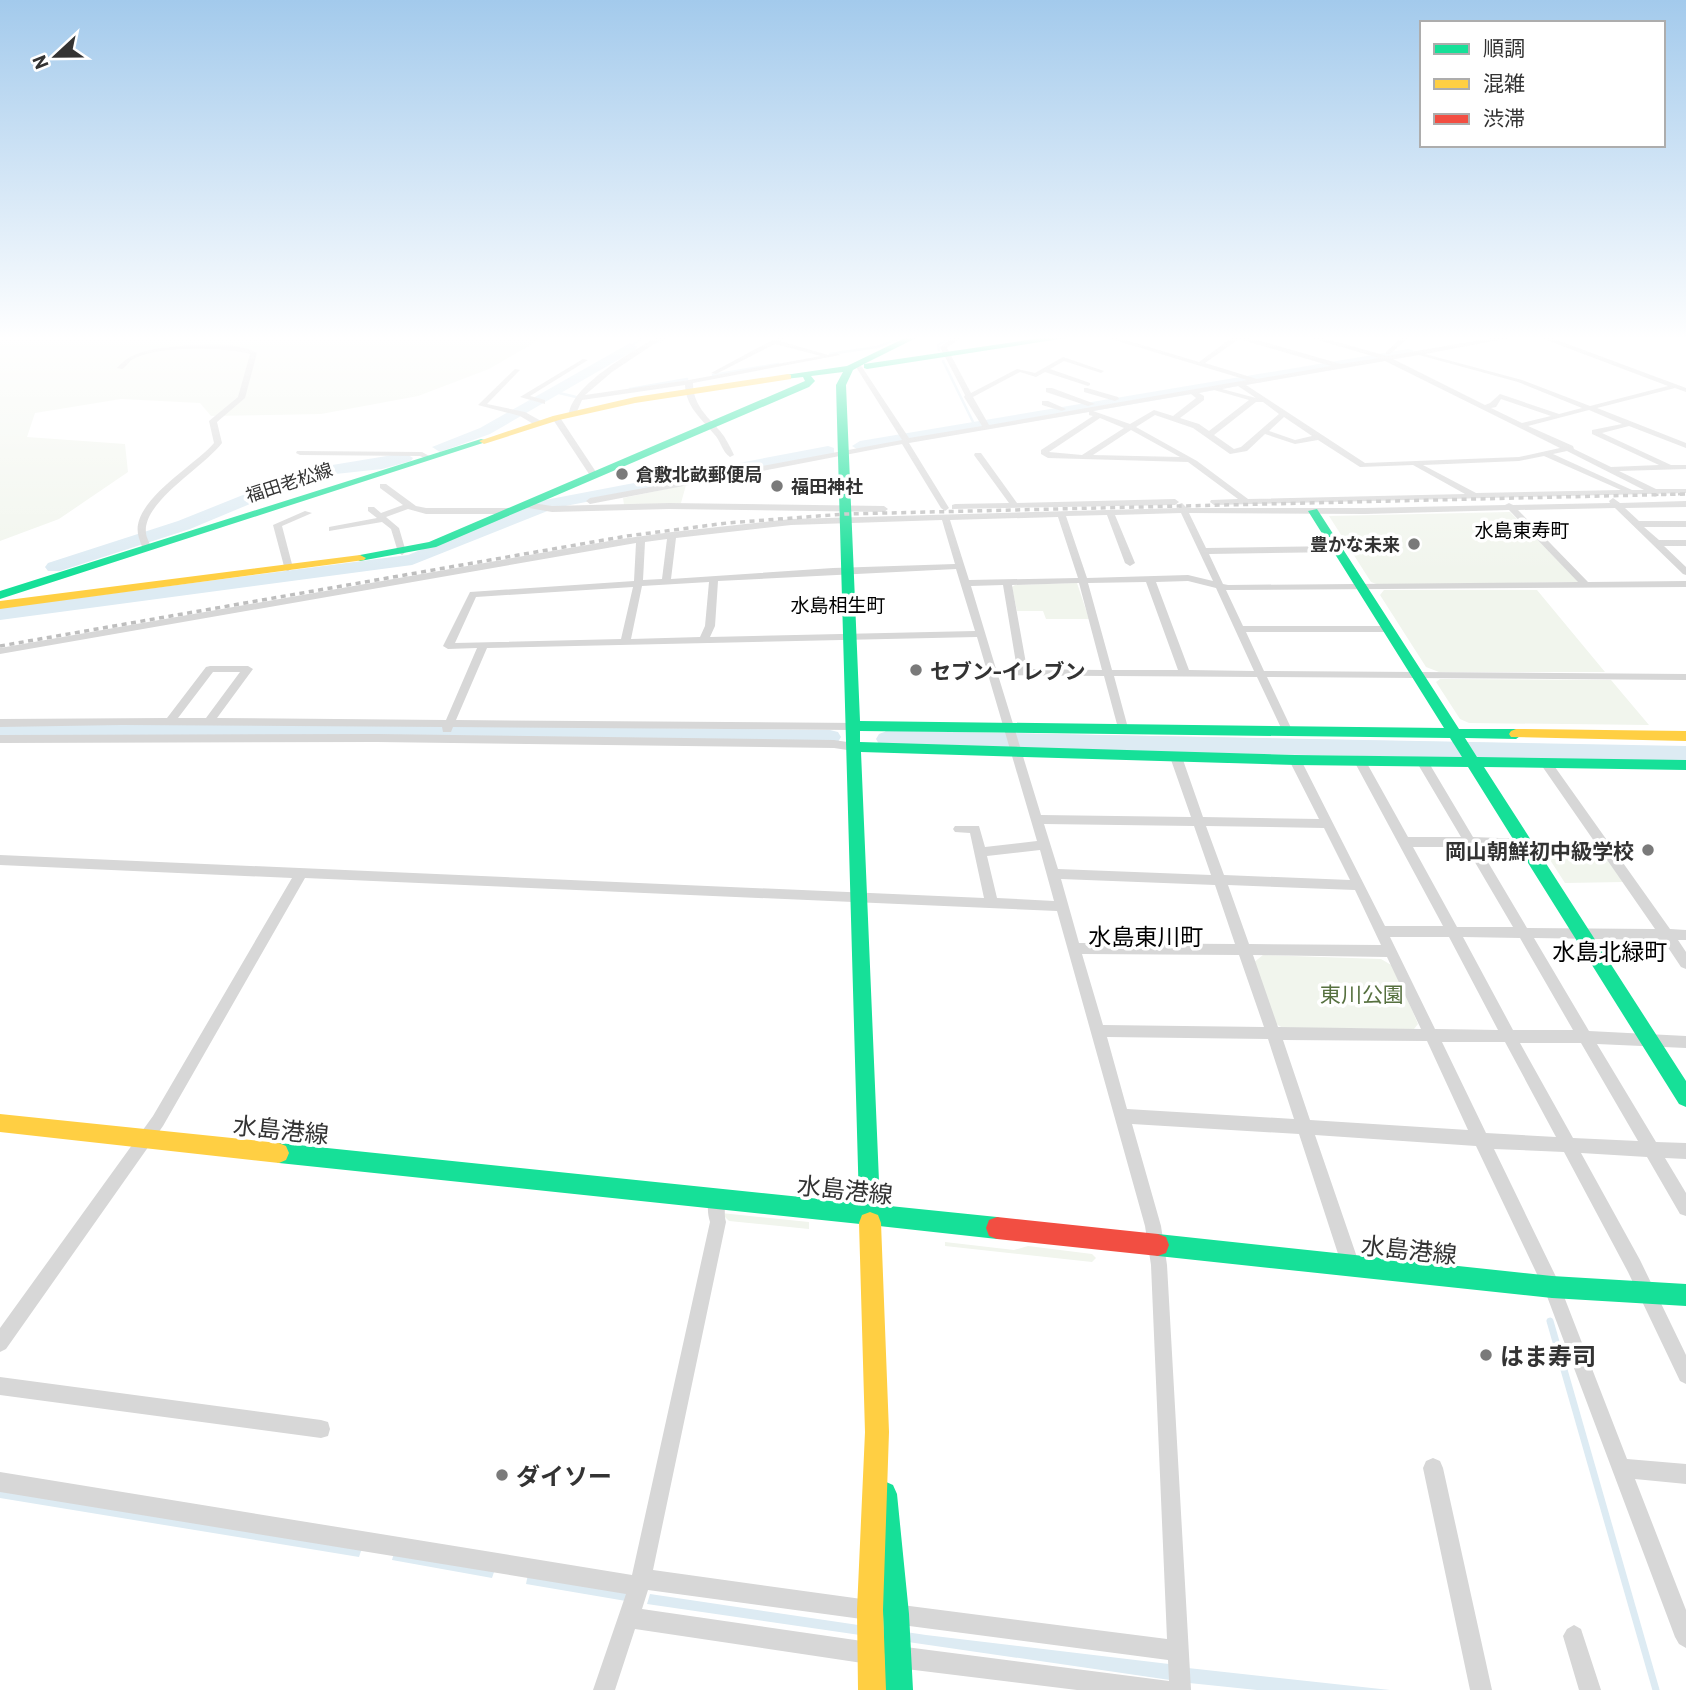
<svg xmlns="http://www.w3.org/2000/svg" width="1686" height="1690" font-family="Barlow,'Noto Sans JP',sans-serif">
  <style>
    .green { fill: #f1f5ed }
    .water { fill: #ddebf3 }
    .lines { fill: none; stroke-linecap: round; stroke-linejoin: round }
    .stream-far2 { stroke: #ddebf3; stroke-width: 2.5 }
    .stream-far1 { stroke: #ddebf3; stroke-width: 4.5 }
    .stream { stroke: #ddebf3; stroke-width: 7 }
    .river { fill: #ddebf3; fill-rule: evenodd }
    .street { fill: #d7d7d7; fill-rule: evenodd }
    .fast { fill: #16e098; fill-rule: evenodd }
    .slow { fill: #ffcf43; fill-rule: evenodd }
    .jam { fill: #f24e42; fill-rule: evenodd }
    .rail-far1 { stroke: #bebebe; stroke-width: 2.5; stroke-dasharray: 4.5 3.5; stroke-linecap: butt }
    .rail { stroke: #bebebe; stroke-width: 3.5; stroke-dasharray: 5 4.5; stroke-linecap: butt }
    .poi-dot { fill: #7a7a7a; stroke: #fff; stroke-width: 2.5 }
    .labels { text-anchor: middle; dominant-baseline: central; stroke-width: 7; stroke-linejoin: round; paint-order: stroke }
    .far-poi-label { font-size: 18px; font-weight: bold; fill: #333; stroke: #fff; text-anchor: start }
    .far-street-label { font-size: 18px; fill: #333; stroke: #fff }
    .far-neighbourhood-label { font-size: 19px; fill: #000; stroke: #fff }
    .poi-label { font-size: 21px; font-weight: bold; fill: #333; stroke: #fff; text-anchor: start }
    .park-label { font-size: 21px; fill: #56703f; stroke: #fff }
    .neighbourhood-label { font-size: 23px; fill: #000; stroke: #fff }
    .near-street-label { font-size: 24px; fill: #333; stroke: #fff }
    .near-poi-label { font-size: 24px; font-weight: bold; fill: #333; stroke: #fff; text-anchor: start }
  </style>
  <rect width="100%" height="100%" fill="#fff"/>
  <path class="green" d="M0,336H546L489,369L418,396L321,414L211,416L200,403L121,399L35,413L27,437L125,444L128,472L59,519L0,541Z
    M686,485L681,503L624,505L623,498Z
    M1510,512L1579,582L1379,585L1371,582L1329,516Z
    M1077,583L1089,619H1046L1043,611H1017L1012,587L1015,585Z
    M1384,590H1537L1605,672H1439L1426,667L1380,595Z
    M1440,679L1611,680L1649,725L1469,723L1460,719L1436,682Z
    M1541,846H1600L1624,882L1565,883Z
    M1263,955L1381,959L1393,966L1418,1024L1414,1029L1283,1028L1276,1024L1253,963Z
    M721,1213L809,1222V1229L729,1221Z
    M945,1242L1014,1250L1028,1246L1092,1254L1096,1258L1092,1262L945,1246Z"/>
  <path class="water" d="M0,1489L362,1548L359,1557L0,1498Z
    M394,1553L495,1569L492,1578L392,1560Z
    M528,1574L628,1591L626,1601L526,1584Z
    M650,1594L926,1635L1169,1664L1170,1680L647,1604Z
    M1188,1668L1390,1690H1257L1189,1683Z"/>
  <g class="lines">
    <path class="stream-far2" d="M655,343L671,336
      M630,347L645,336
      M939,350L938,345L954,336
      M830,354L877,347L905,336
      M943,361L975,426
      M713,375L778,364
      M630,389L687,379
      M555,392L576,397"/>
    <path class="stream-far1" d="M0,728L166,726L829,733
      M887,733L1686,749"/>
    <path class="stream" d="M1550,1321L1656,1690"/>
    <path class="river" d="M630,343L637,347L635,350L490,434L440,452L432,447L480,428Z
      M1408,349L1413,350V356L860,451L852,446L860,441Z
      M828,446L834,448V454L555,508L412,565L0,620V608L408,555L545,500Z
      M405,453L413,458L411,461L382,469L317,476L190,529L60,571H48L45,567L48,563L178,521L308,469Z
      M163,723L830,730L838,732L841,737L838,742L830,744L163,737L0,740V726Z
      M887,731L1686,746V762L887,747L879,744L876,739L879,734Z"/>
    <path class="street" d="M658,336H666L612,372L585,395L689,380L821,356L775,344L716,374L711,373L780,336H789L780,341L828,355L837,353L840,355L693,383C693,405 707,416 720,431C726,438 730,447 734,455L730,457C722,452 721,441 714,434C701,418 686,407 685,385L582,400L575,416H569C569,386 634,351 658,336Z
      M955,336H963L947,348L971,393L1017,369L1035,373L1063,357L1104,371L1101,373L1064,361L1050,369L1090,383V385L1088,386L1045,372L1036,377L1020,372L973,397L989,425L1247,380L1101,336H1112L1199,362L1234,336H1243L1341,364L1379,358L1304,336H1316L1387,356L1504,336H1520L1425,354L1522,380L1590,406L1668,386L1536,336H1546L1686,388V392L1675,388L1597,408L1686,443V448L1629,426L1602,433L1671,465H1686V469L1619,471L1656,489H1686V493L1214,505L1210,502L1211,500L1238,499L1188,462L1048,458L1041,454V450L1093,416L1089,415V412L909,443L949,508L945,511L941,508L902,444L590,504L586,501L590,498L902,440L856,367L859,365L862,367L909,438L982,426L964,397L965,395L940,347ZM1239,339L1331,366L1257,379L1205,363ZM1419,355L1518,382L1582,408L1559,414L1500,394L1490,403L1485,405L1393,359ZM1385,361L1560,448L1519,457L1365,463L1246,385ZM1238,386L1256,398L1222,389ZM1214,390L1249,400L1209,431L1199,424L1180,418L1204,400V396L1199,393ZM1191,394L1196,398L1173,416L1154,410L1130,424L1093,411ZM1501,399L1551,416L1522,423L1491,408L1496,407ZM1256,402H1263L1279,414L1241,447L1234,449L1214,435ZM1589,410L1622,424L1592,430V434L1659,465L1611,467L1574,449L1573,446L1528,426ZM1155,415L1193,428L1230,454L1247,451L1265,434L1295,444L1318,440L1360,467L1413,465L1465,494L1248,499L1197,461L1136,427ZM1284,417L1312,436L1295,440L1269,431ZM1100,418L1124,428L1082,455L1049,452ZM1131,430L1180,457L1093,455ZM1567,451L1644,490H1632L1553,454ZM1544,456L1621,490L1476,493L1423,465L1519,461Z
      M1403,336H1410L1390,354H1386V352Z
      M182,346C206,345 236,342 257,353L245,398L217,422L222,443C204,467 142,502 146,533C146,537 150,543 151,548L147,551C141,547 141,544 139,538C127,503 195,466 214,443L209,421L238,397L250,354C224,347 153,345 130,361C130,362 123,369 122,369L117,368C133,349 159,348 182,346Z
      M583,359L588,360L530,396L545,400V404L520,397Z
      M515,369L520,370L487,404L525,412L541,421V425H535L520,416L478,405Z
      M1046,388H1052L1095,404L1088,406L1046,392Z
      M1087,388L1118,397L1119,399L1115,401L1084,392V388Z
      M1042,401H1048L1066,409L1062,411L1042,405Z
      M553,416H559L598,475L597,477H591L552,418Z
      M297,451L422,452L433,458L429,460L420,456L300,455L296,453Z
      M975,453H981L1017,503L1175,499L1179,502L1175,505L952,509V505L955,504L1009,503L974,455Z
      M380,484H386L416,506L426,508H511L515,511L511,514H426L408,509L386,517L399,528L406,552L402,555L398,552L391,529L382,522L329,531V527L377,518L368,511V507H374L381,513L403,505L380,488Z
      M1613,498L1620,503L1686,501V507L1625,508L1639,521H1686V527H1644L1659,540H1686V546H1664L1686,567V575L1683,574L1615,508L1518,510L1588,582L1686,581V587L1226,590L1243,626H1389L1394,629L1389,632H1246L1264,671L1686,674V680L1267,677L1292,730L1287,734L1282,730L1257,677L1114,676L1128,728L1123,732L1118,728L1104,676L998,675L1041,815L1191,817L1170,757L1176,753L1182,757L1203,817L1319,819L1289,760L1295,756L1301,760L1385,926H1443L1354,761L1356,758H1364L1408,837H1461L1416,761L1422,757L1426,758L1473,837L1527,839L1529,842L1523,847H1479L1527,928L1655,929L1542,766L1540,763L1546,759L1550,760L1670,929L1686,930V940H1678L1686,952V969L1681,967L1663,940L1534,938L1589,1031L1686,1036V1048L1597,1044L1656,1142L1686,1143V1159L1665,1158L1686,1193V1216L1680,1214L1647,1157L1581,1153L1640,1260L1686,1355V1384L1680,1381L1628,1272L1564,1152L1494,1149L1558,1281L1627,1459L1686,1464V1484L1635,1479L1686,1610V1648L1679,1644L1675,1637L1545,1291L1476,1146L1315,1135L1360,1266L1357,1272L1351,1275L1345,1272L1342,1266L1299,1134L1132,1124L1161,1226L1167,1265L1191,1690H1077L898,1668L890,1665L887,1657L890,1649L898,1646L1169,1681L1168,1660L894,1624L887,1621L884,1614L887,1607L894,1604L1167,1639L1151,1265L1145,1226L1057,911L305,878L163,1126L6,1349L0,1352V1328L153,1116L292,878L0,865V855L984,898L970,833L955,832L953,829L955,826H979L985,847L1037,841L977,637L487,648L456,720L858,723L859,726L854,730L453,727L451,732H443L442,727L122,725L0,727V719L167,718L206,667L210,666H248L253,669L217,718L446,720L477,648L448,649L443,646L470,592L634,581L636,543L0,654V648L621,539L672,532L791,519L1179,508V504L1182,503L1187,508H1365L1505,505L1509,503L1513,505L1610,503L1609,501ZM1509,510L1578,582L1228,585L1223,584L1209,554L1338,552L1342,549L1338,546L1206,548L1189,513L1365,514ZM1181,513L1213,581L1188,575L1087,578L1066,516L1107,515L1125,563L1130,566L1135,563L1115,515ZM1058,517L1078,578L969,580L950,520ZM942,520L955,564L833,568L671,579L676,538L791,525ZM667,539L662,579L643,580L645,542ZM956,569L975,631L710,637L715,626L718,581ZM1188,581L1216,588L1254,671L1189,670L1156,582ZM709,582L705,626L700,637L631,639L642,586ZM1146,582L1178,670H1112L1088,583ZM1079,583L1102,670L1027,669L1012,585ZM1003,585L1017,669H996L971,586ZM633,587L621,639L455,643L476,597ZM213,672H240L206,718H178ZM1044,824L1194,826L1211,875L1058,869ZM1206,826L1324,828L1350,880L1224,875ZM1413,847H1466L1513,927H1457ZM1040,850L1054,901L997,898L987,856ZM1061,879L1215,885L1235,944L1079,943ZM1228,885L1355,890L1381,945L1249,944ZM1390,937H1449L1498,1030L1435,1029ZM1463,937L1520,938L1573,1030H1513ZM1082,954L1239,955L1264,1027L1103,1025ZM1253,955L1387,957L1421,1029L1278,1027ZM1107,1037L1268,1039L1294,1119L1127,1109ZM1283,1040L1427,1041L1468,1130L1310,1120ZM1442,1042H1505L1556,1137L1486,1133ZM1520,1043H1581L1638,1141L1573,1138Z
      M526,502L552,506L669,503L884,506L888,509L884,512L669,509L552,512L523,507V503Z
      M305,511L312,513L282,526L293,568L288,571L285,570L273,525Z
      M377,734L834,740L854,743L860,747L854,751L834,748L377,742L0,743V735Z
      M717,1191L723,1193C727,1202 723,1212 726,1222L653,1570L869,1600L876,1603L879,1610L876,1617L869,1620L648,1590L642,1609L869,1642L877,1645L880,1653L877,1661L869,1664L635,1629L615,1690H593L626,1594L0,1492V1472L632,1575L710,1222C707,1212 707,1203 711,1193Z
      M0,1377L321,1420L328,1422L330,1429L328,1436L321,1438L0,1395Z
      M1433,1458L1440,1461L1443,1468L1492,1690H1470L1423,1468L1426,1461Z
      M1574,1625L1581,1629L1601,1690H1579L1563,1636L1567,1629Z"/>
    <path class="fast" d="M909,336H920L864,364L1055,336H1079L867,369L864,368V364L853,370L846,385L860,721L1444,728L1308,511L1317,509L1459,729H1516L1523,734L1516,739L1465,738L1477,757L1686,760V770L1484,767L1686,1081V1107L1679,1104L1468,767L1295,765L861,752L880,1205L997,1217L1005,1220L1008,1228L1005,1236L997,1239L879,1226L878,1231L870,1234L862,1231L860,1224L279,1163L272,1160L269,1153L272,1146L279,1143L859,1203L836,385L843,372L811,376L815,381L809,387L436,547L360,561L354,558L360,555L429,542L805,381L803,377L785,379V375L847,366ZM860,731L1450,738L1462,757L1295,755L860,742Z
      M481,439L489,441L0,599V591Z
      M1158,1234L1552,1276L1686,1284V1306L1552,1298L1158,1256L1150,1253L1147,1245L1150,1237Z
      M884,1481L893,1485L897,1494L909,1614L913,1690H885L883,1614L871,1494L875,1485Z"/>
    <path class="slow" d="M788,374L791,375V379L635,403L559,420L484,444L479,441L553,416L635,397Z
      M360,555L366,558L364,560L0,609V601Z
      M1516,729L1686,731V741L1511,737L1509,734L1511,731Z
      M0,1114L279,1143L286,1146L289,1153L286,1160L279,1163L0,1132Z
      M870,1212L878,1215L881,1223L889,1432L883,1610L886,1690H858L857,1610L865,1432L859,1223L862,1215Z"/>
    <path class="jam" d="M997,1217L1158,1234L1166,1237L1169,1245L1166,1253L1158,1256L997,1239L989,1236L986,1228L989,1220Z"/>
    <path class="rail-far1" d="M1654,495L1686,494"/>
    <path class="rail" d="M0,646L627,536L727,523L845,514L1686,494"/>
  </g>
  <linearGradient id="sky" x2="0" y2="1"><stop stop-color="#a3caec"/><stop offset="0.59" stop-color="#fff"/><stop offset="1" stop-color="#fff" stop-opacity="0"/></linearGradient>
  <rect width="1686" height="573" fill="url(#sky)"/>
  <g class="poi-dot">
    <circle cx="622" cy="474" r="7"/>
    <circle cx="777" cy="486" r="7"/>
    <circle cx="1414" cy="544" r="7"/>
    <circle cx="916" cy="670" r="7"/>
    <circle cx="1648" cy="850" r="7"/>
    <circle cx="1486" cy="1355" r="7"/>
    <circle cx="502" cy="1475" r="7"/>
  </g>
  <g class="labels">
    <g class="far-poi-label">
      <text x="636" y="474">倉敷北畝郵便局</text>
      <text x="791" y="486">福田神社</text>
      <text x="1400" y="544" text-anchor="end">豊かな未来</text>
    </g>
    <g class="far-street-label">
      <text transform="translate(289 482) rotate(-18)">福田老松線</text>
    </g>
    <g class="far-neighbourhood-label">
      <text x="1522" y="529">水島東寿町</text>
      <text x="838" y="604">水島相生町</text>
    </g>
    <g class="poi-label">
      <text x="930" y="670">セブン-イレブン</text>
      <text x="1634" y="850" text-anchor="end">岡山朝鮮初中級学校</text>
    </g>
    <g class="park-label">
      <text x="1362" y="993">東川公園</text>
    </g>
    <g class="neighbourhood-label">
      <text x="1146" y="936">水島東川町</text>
      <text x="1610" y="951">水島北緑町</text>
    </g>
    <g class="near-street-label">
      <text transform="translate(281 1129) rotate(6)">水島港線</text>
      <text transform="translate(845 1189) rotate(6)">水島港線</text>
      <text transform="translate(1409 1249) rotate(6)">水島港線</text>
    </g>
    <g class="near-poi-label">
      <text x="1500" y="1355">はま寿司</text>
      <text x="516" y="1475">ダイソー</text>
    </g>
  </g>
  <rect x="1420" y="21" width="245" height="126" fill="#ffffff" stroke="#adadad" stroke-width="2"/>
  <rect x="1434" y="44" width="35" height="10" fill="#16e098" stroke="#adadad" stroke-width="2"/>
  <text x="1483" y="56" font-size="21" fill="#333333">順調</text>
  <rect x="1434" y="79" width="35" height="10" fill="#ffcf43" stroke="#adadad" stroke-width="2"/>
  <text x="1483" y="91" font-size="21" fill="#333333">混雑</text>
  <rect x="1434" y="114" width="35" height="10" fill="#f24e42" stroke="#adadad" stroke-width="2"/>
  <text x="1483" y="126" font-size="21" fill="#333333">渋滞</text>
  <g transform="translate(56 56) rotate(248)" stroke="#ffffff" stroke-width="5" paint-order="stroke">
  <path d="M0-5L12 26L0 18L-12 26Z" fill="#333333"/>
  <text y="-10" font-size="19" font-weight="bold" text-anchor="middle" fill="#333333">N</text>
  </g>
</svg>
